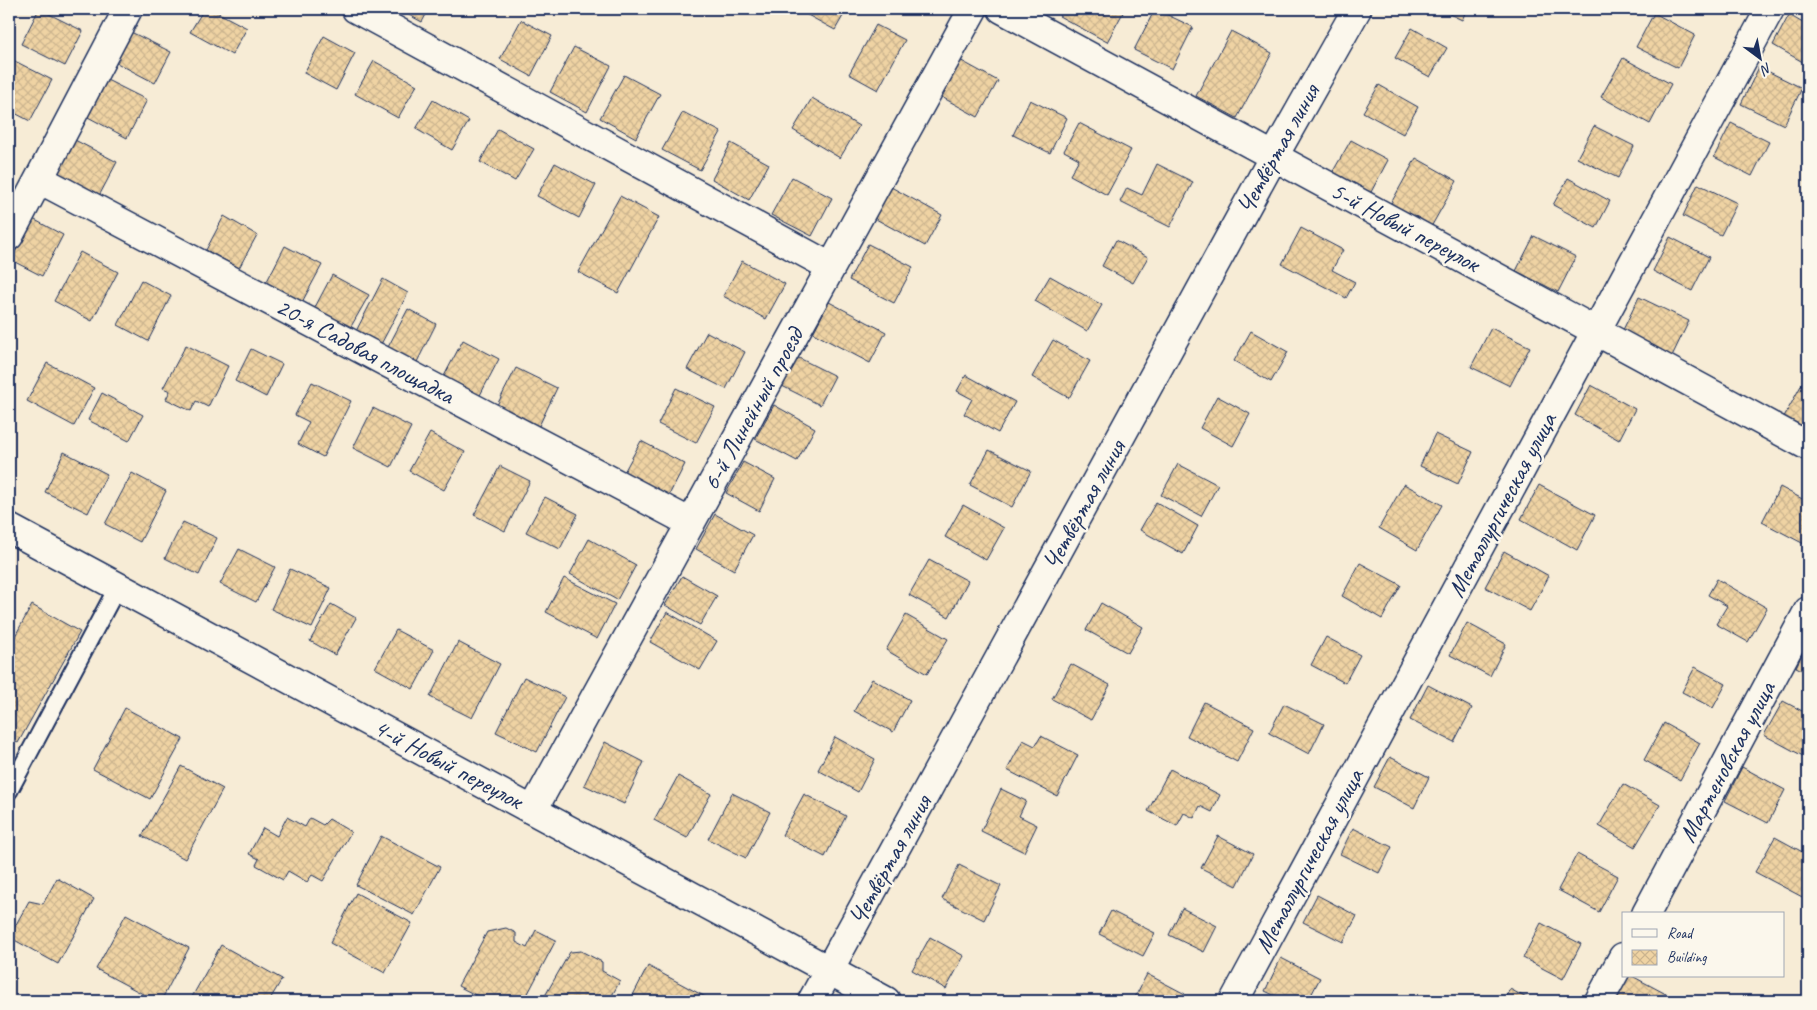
<svg xmlns="http://www.w3.org/2000/svg" width="1817" height="1010" font-family="Caveat,sans-serif">
  <style>
    .building { fill: url(#building-cross-hatch); stroke: #1b2f5e }
    .lines { fill: none; stroke-linecap: round; stroke-linejoin: round }
    .lane-casing { stroke: #1b2f5e; stroke-width: 20 }
    .street-casing { stroke: #1b2f5e; stroke-width: 31 }
    .secondary-casing { stroke: #1b2f5e; stroke-width: 31 }
    .lane { stroke: #fbf7ec; stroke-width: 16 }
    .street { stroke: #fbf7ec; stroke-width: 28 }
    .secondary { stroke: #fbf7ec; stroke-width: 28 }
    .labels { text-anchor: middle; dominant-baseline: central; stroke-width: 5; stroke-linejoin: round; paint-order: stroke }
    .street-label { font-size: 25px; fill: #1b2f5e; stroke: #fbf7ec }
  </style>
  <defs>
    <pattern id="building-cross-hatch" width="8" height="8" patternUnits="userSpaceOnUse" patternTransform="scale(1.25)"><rect width="8" height="8" fill="#efd3a3"/><path d="M0 0l8 8M0 8l8-8" fill="none" stroke="#ccb58f"/></pattern>
  </defs>
  <rect width="100%" height="100%" fill="#f7ecd6"/>
  <filter id="ink" filterUnits="userSpaceOnUse"><feTurbulence type="fractalNoise" baseFrequency=".02" numOctaves="2"/><feDisplacementMap in="SourceGraphic" scale="10" xChannelSelector="R" yChannelSelector="G"/><feConvolveMatrix kernelMatrix="1 2 1 2 8 2 1 2 1" color-interpolation-filters="sRGB"/></filter>
  <g filter="url(#ink)">
    <path class="building" d="M39,9L83,31L65,66L21,44Z
      M204,9H211L247,28L232,55L190,32Z
      M398,9H429L422,22Z
      M807,9H847L835,30L804,13Z
      M1063,9H1125L1107,42L1059,16Z
      M1155,9L1193,27L1172,69L1134,50Z
      M1439,9H1467L1462,20Z
      M1654,13L1695,35L1678,68L1636,47Z
      M1789,15L1808,26V65L1773,45Z
      M521,20L552,36L531,76L500,59Z
      M876,25L905,40L878,90L849,74Z
      M1412,28L1447,48L1430,77L1395,58Z
      M1231,31L1272,53L1237,118L1196,96Z
      M131,32L171,52L155,83L115,62Z
      M324,36L355,53L336,90L304,73Z
      M574,47L611,66L587,112L550,92Z
      M9,58L52,80L30,121L9,110Z
      M1623,58L1671,84L1650,124L1601,97Z
      M958,59L998,81L978,117L938,95Z
      M374,61L417,85L398,118L355,94Z
      M1759,67L1802,88L1784,125L1741,104Z
      M624,75L660,94L636,138L600,118Z
      M105,79L147,100L127,138L86,116Z
      M1379,85L1418,107L1403,134L1363,112Z
      M812,98L859,126L840,158L793,130Z
      M433,100L469,121L452,150L416,129Z
      M1030,100L1067,118L1050,153L1013,135Z
      M683,112L721,132L700,170L662,150Z
      M1079,123L1131,150L1107,195L1070,175L1079,159L1064,151Z
      M1731,123L1769,142L1752,176L1714,157Z
      M1594,126L1634,146L1618,178L1577,158Z
      M498,129L534,149L515,181L480,162Z
      M73,139L117,162L99,196L55,173Z
      M1351,140L1388,160L1370,194L1332,173Z
      M731,143L769,164L749,200L712,179Z
      M1416,158L1457,181L1431,227L1390,205Z
      M555,163L596,185L579,218L537,196Z
      M1157,164L1193,182L1170,227L1120,202L1127,188L1142,195Z
      M792,177L832,198L812,236L771,215Z
      M1568,178L1610,201L1596,228L1553,205Z
      M1698,184L1737,203L1721,235L1683,216Z
      M891,187L942,215L925,246L874,218Z
      M620,196L659,217L618,293L578,272Z
      M224,216L257,235L239,268L206,250Z
      M33,219L63,235L42,276L11,260Z
      M1301,228L1343,250L1332,270L1355,282L1346,298L1282,264Z
      M1534,236L1576,257L1558,292L1516,271Z
      M1670,237L1709,257L1692,291L1653,271Z
      M1116,240L1148,257L1133,283L1102,266Z
      M868,244L913,267L894,303L849,280Z
      M285,246L322,265L301,304L265,285Z
      M80,252L118,272L92,321L54,301Z
      M742,261L785,284L766,319L723,296Z
      M332,275L369,295L349,330L313,311Z
      M1050,276L1102,305L1087,331L1035,301Z
      M383,279L408,293L379,348L354,335Z
      M141,280L171,296L148,341L118,325Z
      M1639,297L1689,321L1671,358L1621,334Z
      M829,302L886,332L870,363L813,333Z
      M408,309L436,324L415,366L386,351Z
      M1491,328L1530,347L1510,386L1471,367Z
      M1251,331L1288,352L1271,382L1234,361Z
      M707,332L745,352L726,389L687,369Z
      M463,340L499,359L478,399L442,380Z
      M1053,340L1090,361L1069,398L1032,377Z
      M186,345L228,366L208,407L196,401L191,411L166,399L170,391L163,388Z
      M251,349L282,364L266,397L235,381Z
      M797,357L835,376L820,405L782,386Z
      M47,363L94,388L74,426L27,401Z
      M516,368L557,388L538,428L496,407Z
      M966,375L1015,402L998,433L964,414L972,399L957,391Z
      M312,382L351,401L323,457L298,444L309,422L295,415Z
      M1803,382L1808,385V438L1780,424Z
      M1591,385L1635,409L1619,440L1575,415Z
      M676,388L715,407L696,443L658,424Z
      M102,393L143,415L129,441L88,420Z
      M1217,396L1250,414L1233,446L1200,428Z
      M774,405L815,428L797,461L755,439Z
      M373,408L411,427L391,467L353,448Z
      M430,433L465,452L444,490L409,471Z
      M1435,434L1473,452L1458,484L1420,466Z
      M641,441L685,464L667,499L622,476Z
      M989,450L1031,471L1012,507L970,485Z
      M64,452L107,474L88,513L45,492Z
      M743,462L775,479L759,511L726,493Z
      M1178,464L1218,485L1201,516L1161,495Z
      M500,466L530,481L505,531L474,515Z
      M132,473L166,491L140,542L105,524Z
      M1404,484L1442,505L1417,550L1379,528Z
      M1539,485L1595,515L1577,550L1521,519Z
      M1780,487L1808,502V535L1804,544L1762,522Z
      M545,497L578,514L560,549L526,532Z
      M1156,502L1198,526L1183,554L1140,530Z
      M963,505L1004,528L986,560L945,537Z
      M715,514L753,535L734,570L696,549Z
      M183,522L217,538L199,575L165,558Z
      M589,539L636,565L617,600L570,574Z
      M239,549L275,567L256,602L220,584Z
      M1504,551L1549,576L1530,611L1485,587Z
      M929,560L968,581L949,617L909,595Z
      M1360,563L1401,585L1382,619L1342,596Z
      M290,569L331,588L312,628L271,609Z
      M682,576L717,596L700,625L665,605Z
      M564,578L615,604L597,639L546,612Z
      M1717,579L1767,608L1748,642L1716,624L1727,606L1708,595Z
      M1101,603L1143,627L1128,653L1086,630Z
      M331,604L356,618L335,655L310,641Z
      M32,605L80,632L18,743L9,738V647Z
      M667,612L717,641L700,670L650,642Z
      M906,615L948,639L927,674L886,650Z
      M1467,623L1506,644L1490,676L1450,655Z
      M396,630L434,650L413,689L375,668Z
      M1326,637L1360,655L1345,683L1311,665Z
      M458,642L500,664L472,718L430,697Z
      M1808,642V673L1796,667Z
      M1071,664L1110,685L1091,720L1052,699Z
      M1695,667L1726,684L1713,708L1682,692Z
      M524,677L565,697L537,752L496,732Z
      M872,679L910,700L893,732L854,711Z
      M1428,685L1472,708L1454,742L1410,720Z
      M1783,701L1808,714V747L1803,756L1764,735Z
      M1204,702L1254,728L1237,762L1187,736Z
      M1284,704L1324,724L1309,754L1269,733Z
      M125,708L183,739L150,799L93,769Z
      M1664,723L1700,743L1680,780L1644,760Z
      M1041,736L1078,755L1057,796L1007,770L1023,740L1035,746Z
      M835,737L875,759L858,792L818,770Z
      M605,742L644,762L624,804L584,785Z
      M1390,757L1429,777L1414,808L1374,787Z
      M181,766L223,789L185,859L142,836Z
      M1742,767L1785,790L1768,823L1725,801Z
      M1170,769L1220,795L1212,812L1200,806L1194,818L1184,813L1177,826L1148,811Z
      M678,776L711,794L687,838L654,820Z
      M1623,784L1660,805L1635,847L1599,826Z
      M1001,789L1026,801L1019,816L1037,825L1024,852L981,831Z
      M732,793L770,812L746,858L708,839Z
      M804,794L846,816L825,857L782,835Z
      M287,817L305,827L310,818L323,825L329,819L351,832L323,881L312,875L307,882L288,871L283,880L256,865L259,859L249,854L263,828L277,836Z
      M1353,828L1392,847L1379,873L1340,854Z
      M381,836L440,867L414,915L356,885Z
      M1218,836L1253,854L1237,886L1201,868Z
      M1775,837L1808,855V900L1755,872Z
      M1577,854L1618,876L1599,912L1558,890Z
      M959,865L1001,886L984,920L942,899Z
      M57,878L94,899L58,964L9,937L29,901L43,904Z
      M356,893L412,923L385,973L330,943Z
      M1317,895L1357,916L1343,942L1303,922Z
      M1182,908L1217,926L1204,952L1169,935Z
      M1111,911L1155,933L1143,956L1099,934Z
      M126,914L189,948L161,1001H156L96,969Z
      M1541,923L1581,944L1563,979L1523,958Z
      M506,928L516,933V942L527,948L536,930L556,940L524,1001H487L458,986L487,932Z
      M930,937L964,956L946,989L912,970Z
      M221,945L282,979L269,1001H200L192,997Z
      M581,951L602,962V971L620,981L609,1001H542L570,952Z
      M1281,958L1320,978L1308,1001H1286L1265,991Z
      M648,966L713,1001H630Z
      M1147,974L1185,994L1181,1001H1133Z
      M1626,976H1632L1666,994L1662,1001H1612Z
      M1510,989L1532,1001H1503Z"/>
    <g class="lines">
      <defs>
        <path id="lane" d="M9,791L118,586"/>
        <path id="street" d="M356,9L831,267
          M1002,9L1808,446
          M39,179L691,523
          M9,236L128,9
          M9,528L886,1001
          M533,810L973,9
          M1646,914L1808,611
          M1234,1001L1770,9
          M1599,1001L1623,957"/>
        <path id="secondary" d="M812,1001L1274,156L1357,9"/>
      </defs>
      <use href="#lane" class="lane-casing"/>
      <use href="#street" class="street-casing"/>
      <use href="#secondary" class="secondary-casing"/>
      <use href="#lane" class="lane"/>
      <use href="#street" class="street"/>
      <use href="#secondary" class="secondary"/>
    </g>
  </g>
  <g class="labels">
    <g class="street-label">
      <text transform="translate(1278 149) rotate(-61)">Четвёртая линия</text>
      <text transform="translate(1405 227) rotate(28)">5-й Новый переулок</text>
      <text transform="translate(365 351) rotate(28)">20-я Садовая площадка</text>
      <text transform="translate(753 409) rotate(-61)">6-й Линейный проезд</text>
      <text transform="translate(1084 505) rotate(-61)">Четвёртая линия</text>
      <text transform="translate(1502 505) rotate(-62)">Металлургическая улица</text>
      <text transform="translate(1727 762) rotate(-62)">Мартеновская улица</text>
      <text transform="translate(448 764) rotate(28)">4-й Новый переулок</text>
      <text transform="translate(890 860) rotate(-61)">Четвёртая линия</text>
      <text transform="translate(1309 861) rotate(-62)">Металлургическая улица</text>
    </g>
  </g>
  <rect width="1817" height="1010" fill="none" stroke="#fbf7ec" stroke-width="30"/>
  <rect x="15" y="15" width="1787" height="980" fill="none" stroke="#1b2f5e" stroke-width="2" filter="url(#ink)"/>
  <rect x="1622" y="912" width="162" height="65" fill="#fbf7ec" stroke="#a1a7b3"/>
  <rect x="1632" y="929" width="25" height="8" fill="#fbf7ec" stroke="#a1a7b3"/>
  <text x="1667" y="938" font-size="15" fill="#1b2f5e">Road</text>
  <rect x="1632" y="950" width="25" height="15" fill="url(#building-cross-hatch)" stroke="#a1a7b3"/>
  <text x="1667" y="962" font-size="15" fill="#1b2f5e">Building</text>
  <g transform="translate(1760 58) rotate(148)" stroke="#fbf7ec" stroke-width="4" paint-order="stroke">
  <path d="M0-4L9 19L0 12L-9 19Z" fill="#1b2f5e"/>
  <text y="-8" font-size="14" font-weight="bold" text-anchor="middle" fill="#1b2f5e">N</text>
  </g>
</svg>
